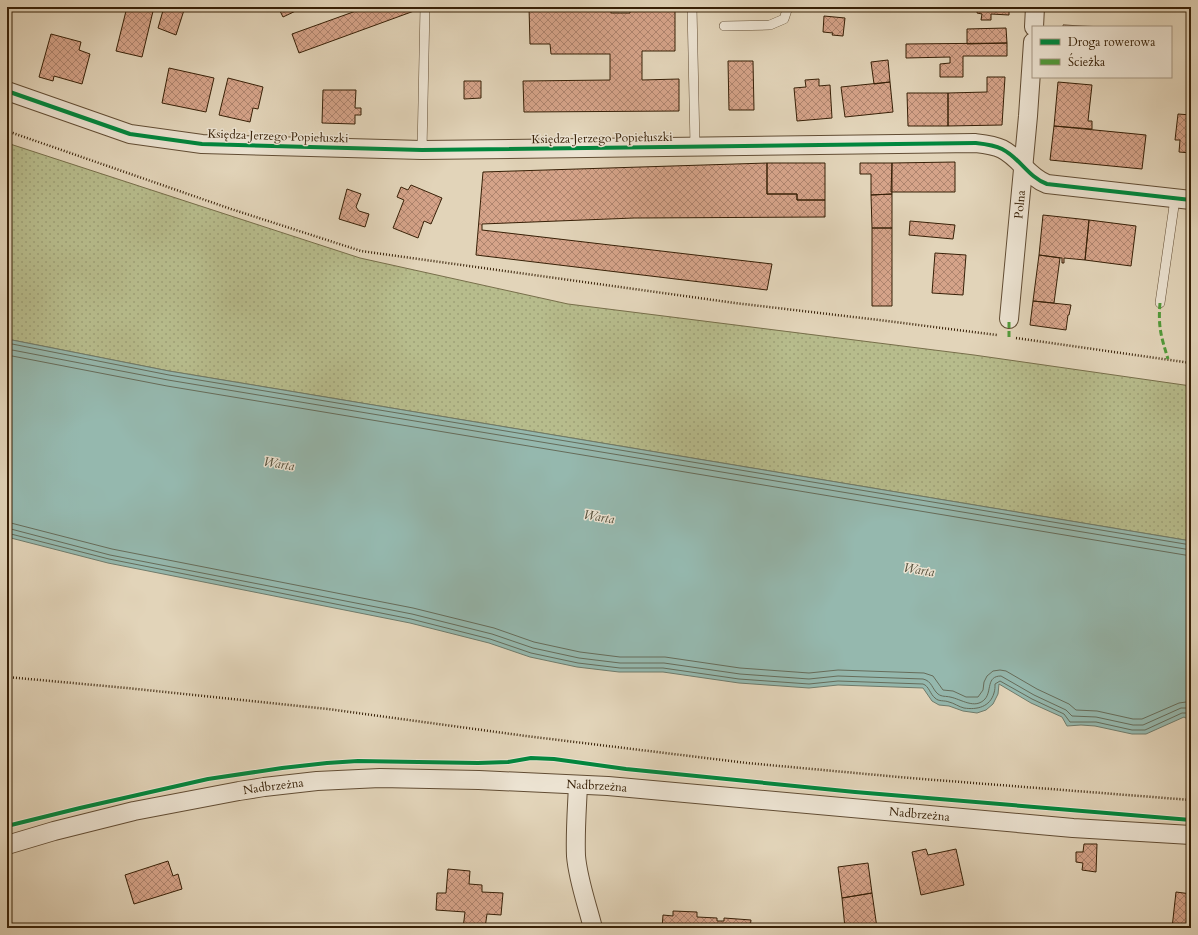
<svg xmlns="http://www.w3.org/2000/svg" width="1198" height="935" font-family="Cardo,serif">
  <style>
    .grass { fill: url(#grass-dots); stroke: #776e4a }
    .water { fill: #95b8ae; stroke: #6f7b6b }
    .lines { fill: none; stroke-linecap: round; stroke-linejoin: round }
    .shore { stroke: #666c5a; stroke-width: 1 }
    .building { fill: url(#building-cross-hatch); stroke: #372007 }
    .service-casing { stroke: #624d34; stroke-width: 10 }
    .minor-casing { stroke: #624d34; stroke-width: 20 }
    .path { stroke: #372007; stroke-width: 2.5; stroke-dasharray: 1 2; stroke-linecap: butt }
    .service { stroke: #ece3d2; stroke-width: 9 }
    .minor { stroke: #ece3d2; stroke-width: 18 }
    .quiet { stroke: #519a3a; stroke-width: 3; stroke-dasharray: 6 3; stroke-linecap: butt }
    .cycleway-casing { stroke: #ece3d2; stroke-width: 6 }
    .cycleway { stroke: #00873e; stroke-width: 4 }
    .labels { text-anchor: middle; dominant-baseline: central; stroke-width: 3; stroke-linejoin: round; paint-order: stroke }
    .street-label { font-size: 12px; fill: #372007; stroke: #ece3d2 }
    .water-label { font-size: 13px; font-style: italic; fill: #534e39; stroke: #ece3d2 }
  </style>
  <defs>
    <pattern id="grass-dots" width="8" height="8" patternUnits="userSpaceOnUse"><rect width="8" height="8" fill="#b7bc8c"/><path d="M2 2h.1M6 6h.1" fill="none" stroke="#9ea177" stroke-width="1.8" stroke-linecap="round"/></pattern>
    <pattern id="building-cross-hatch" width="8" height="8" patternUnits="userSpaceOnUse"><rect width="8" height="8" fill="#d5a389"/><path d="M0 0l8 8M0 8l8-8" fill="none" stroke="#ae846e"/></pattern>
  </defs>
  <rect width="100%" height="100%" fill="#e2d4b9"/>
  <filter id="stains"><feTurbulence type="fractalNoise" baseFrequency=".005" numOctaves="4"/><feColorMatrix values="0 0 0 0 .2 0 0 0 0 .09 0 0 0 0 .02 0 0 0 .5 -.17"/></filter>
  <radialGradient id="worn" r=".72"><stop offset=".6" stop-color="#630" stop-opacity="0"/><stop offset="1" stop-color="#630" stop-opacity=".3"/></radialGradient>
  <path class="grass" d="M7,143L360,258L568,304L974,355L1191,386V541L169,371L7,339Z"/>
  <path class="water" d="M7,339L169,371L1191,541V721L1184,717L1146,734H1132L1095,726L1081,725L1067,726L1062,717L1031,703L999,684L998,694L993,704L986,710L977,713L963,711L949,706L939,705L932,701L923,688L838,685L809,688L739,683L663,672H619L577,667L530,657L489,643L410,623L108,563L7,537Z"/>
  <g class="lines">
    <path class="shore" d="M7,343L169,375L1191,545
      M7,349L168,380L1191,550
      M7,355L167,386L1191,556
      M7,522L112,549L413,608L494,628L534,642L580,652L620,657H665L740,668L809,673L838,670L924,673L933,676L943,690L953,691L966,697H978L983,690L984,682L987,676L993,671L1000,670L1006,671L1037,689L1069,704L1076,710L1097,711L1133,719H1142L1179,703L1186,702L1191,704
      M7,528L110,555L412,614L492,634L533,648L579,658L620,663H664L740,674L809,679L838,676L923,679C932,681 932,689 938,694C942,697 946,696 950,697C961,699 975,710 985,699C992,691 986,676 1001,676L1034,695L1066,710L1072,716L1096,717L1133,725H1143L1181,708H1186L1191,711
      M7,533L109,559L411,619L490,639L531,653L578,663L620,668H663L739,679L809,684L838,681L923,684C929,686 930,694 935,698C939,702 944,700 949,702C954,703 959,707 964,708C977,710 990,707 994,693C995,690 995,687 995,684L1000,681L1032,699L1064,714L1070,722H1096L1132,730H1145L1182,713H1186L1191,716"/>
  </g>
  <path class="building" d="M127,7H154L142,57L116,51Z
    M164,7H185L176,35L158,28Z
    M278,7H301L302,8L283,17Z
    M367,7H413L414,11L299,53L292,34Z
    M529,7H611V13H630V8H675V51H642V80L679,79V111L524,112L523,81L610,80V54H551L550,44H530Z
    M978,7H1009V15L991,14V20H981L982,14L977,13Z
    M824,16L845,18L843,36L832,35L833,33L823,32Z
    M1063,25L1082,26V27H1063Z
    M1082,26L1105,27H1082Z
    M1006,28L1007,43L967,44V29Z
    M51,34L81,42L79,50L90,54L82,84L54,76L53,81L39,77Z
    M1007,43V56H963V77H940V64L950,63V57L906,58V44Z
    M888,60L890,82L874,84L871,62Z
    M728,61H753L754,110H729Z
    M169,68L214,78L206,112L162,103Z
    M987,77H1005L1002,125L948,126V93L987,92Z
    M228,78L263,87L258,109L253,108L250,122L219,115Z
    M819,79V86L830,85L832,118L797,121L794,88L806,87L805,80Z
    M464,81H481V98L464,99Z
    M890,82L893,112L845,117L841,87Z
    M1058,82L1092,85L1088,121H1092V129L1054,126Z
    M323,90H356L355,108H361V115H355V124L322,123Z
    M907,93H948V126H908Z
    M1178,114L1191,115V153L1179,152L1180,140H1175Z
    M1054,126L1146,135L1142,169L1050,160Z
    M955,162V192H891L892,163Z
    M767,163H825V200H797V194H767Z
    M767,163V194H797V200H825V217L634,218L482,224V230L772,264L767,290L476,255L483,172Z
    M860,163H892V194L871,195V174H860Z
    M411,185L442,198L431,224L424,221L418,238L393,228L404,200L397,197L401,187L408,190Z
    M347,189L361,194L356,207L359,211L369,214L365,227L339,219Z
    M892,194V228H872L871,195Z
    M1043,215L1089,220L1085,260L1064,258V263H1062V258L1039,255Z
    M1089,220L1136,226L1131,266L1085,260Z
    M910,221L955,225L953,239L909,235Z
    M872,228H892V306H872Z
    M935,253L966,255L963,295L932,293Z
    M1039,255L1060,258L1054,303L1033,301Z
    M1033,301L1071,305L1069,315H1068L1066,330L1030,325Z
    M1084,844H1097L1096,872L1082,870L1083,863L1076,862V852H1083Z
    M926,849L928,855L956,849L964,885L921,895L912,852Z
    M168,861L173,876L178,874L182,889L134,904L125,875Z
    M868,863L872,893L842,898L838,867Z
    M448,869L470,871L469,884L482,885V892L503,893L501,915L487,914L485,928H463L465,912L436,910L437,893H446Z
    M1176,892L1191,894V928H1172Z
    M872,893L877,928H845L842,898Z
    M673,911L697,912V917L717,918V921H724V918L751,920L750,928H662L663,915L673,916Z"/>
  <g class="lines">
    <defs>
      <path id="service" d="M692,7L695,146
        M724,26L770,25L784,19L788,7
        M422,150L425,7
        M1160,303L1175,199"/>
      <g id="minor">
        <path d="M1034,27L1035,7"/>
        <path d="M7,91L130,134L202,144L422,150L975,143C984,144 994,145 1002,149C1020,158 1028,177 1047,184L1191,200"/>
        <path id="s1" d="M1009,319L1028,116L1033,42"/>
        <path d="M578,785C577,808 575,832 576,856C578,880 587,904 593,928"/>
        <path id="s2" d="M7,845L54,831L134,811L239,791L264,787L317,781L380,778L479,780L608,786L1073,828L1191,835"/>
      </g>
    </defs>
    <use href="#service" class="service-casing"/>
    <use href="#minor" class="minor-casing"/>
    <path class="path" d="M7,131L231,209L361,251L735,303L879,320L997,335
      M1016,338L1191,363
      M7,677L127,688L328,709L526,736L747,763L910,778L1191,800"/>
    <use href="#service" class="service"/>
    <use href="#minor" class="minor"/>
    <path class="quiet" d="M1160,303C1158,327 1161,336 1168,359
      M1009,337V319"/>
    <defs>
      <path id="cycleway" d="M7,91L130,134L202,144L422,150L975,143C984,144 994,145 1002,149C1020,158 1028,177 1047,184L1191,200
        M7,826L80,808L208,779L282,768L327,763L358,761L478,763L508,762L531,758L554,759L626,769L855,792L1191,820"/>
    </defs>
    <use href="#cycleway" class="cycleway-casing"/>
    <use href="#cycleway" class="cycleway"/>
  </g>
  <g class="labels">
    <g class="street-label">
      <text transform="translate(278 136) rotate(2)">Księdza Jerzego Popiełuszki</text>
      <text transform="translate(602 138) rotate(-1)">Księdza Jerzego Popiełuszki</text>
      <text stroke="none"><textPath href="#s1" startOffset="115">Polna</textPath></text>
      <text stroke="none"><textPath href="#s2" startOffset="597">Nadbrzeżna</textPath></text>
      <text stroke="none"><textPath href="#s2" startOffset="273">Nadbrzeżna</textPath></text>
      <text stroke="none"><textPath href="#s2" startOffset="921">Nadbrzeżna</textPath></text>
    </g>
    <g class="water-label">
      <text transform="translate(279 464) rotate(9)">Warta</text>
      <text transform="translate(599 517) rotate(9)">Warta</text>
      <text transform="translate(919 570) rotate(9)">Warta</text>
    </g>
  </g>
  <rect width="1198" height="935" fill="none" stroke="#e2d4b9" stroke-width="24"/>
  <rect x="8" y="8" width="1182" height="919" fill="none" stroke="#372007" stroke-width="2"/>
  <rect x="12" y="12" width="1174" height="911" fill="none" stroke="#372007"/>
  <rect x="1032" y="26" width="140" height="52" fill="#ece3d2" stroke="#a49581"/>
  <rect x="1040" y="39" width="20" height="6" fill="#00873e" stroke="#a49581"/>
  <text x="1068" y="46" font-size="12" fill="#372007">Droga rowerowa</text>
  <rect x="1040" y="59" width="20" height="6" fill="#519a3a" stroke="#a49581"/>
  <text x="1068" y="66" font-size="12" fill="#372007">Ścieżka</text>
  <rect width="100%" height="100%" filter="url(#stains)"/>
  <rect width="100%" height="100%" fill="url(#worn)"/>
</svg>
